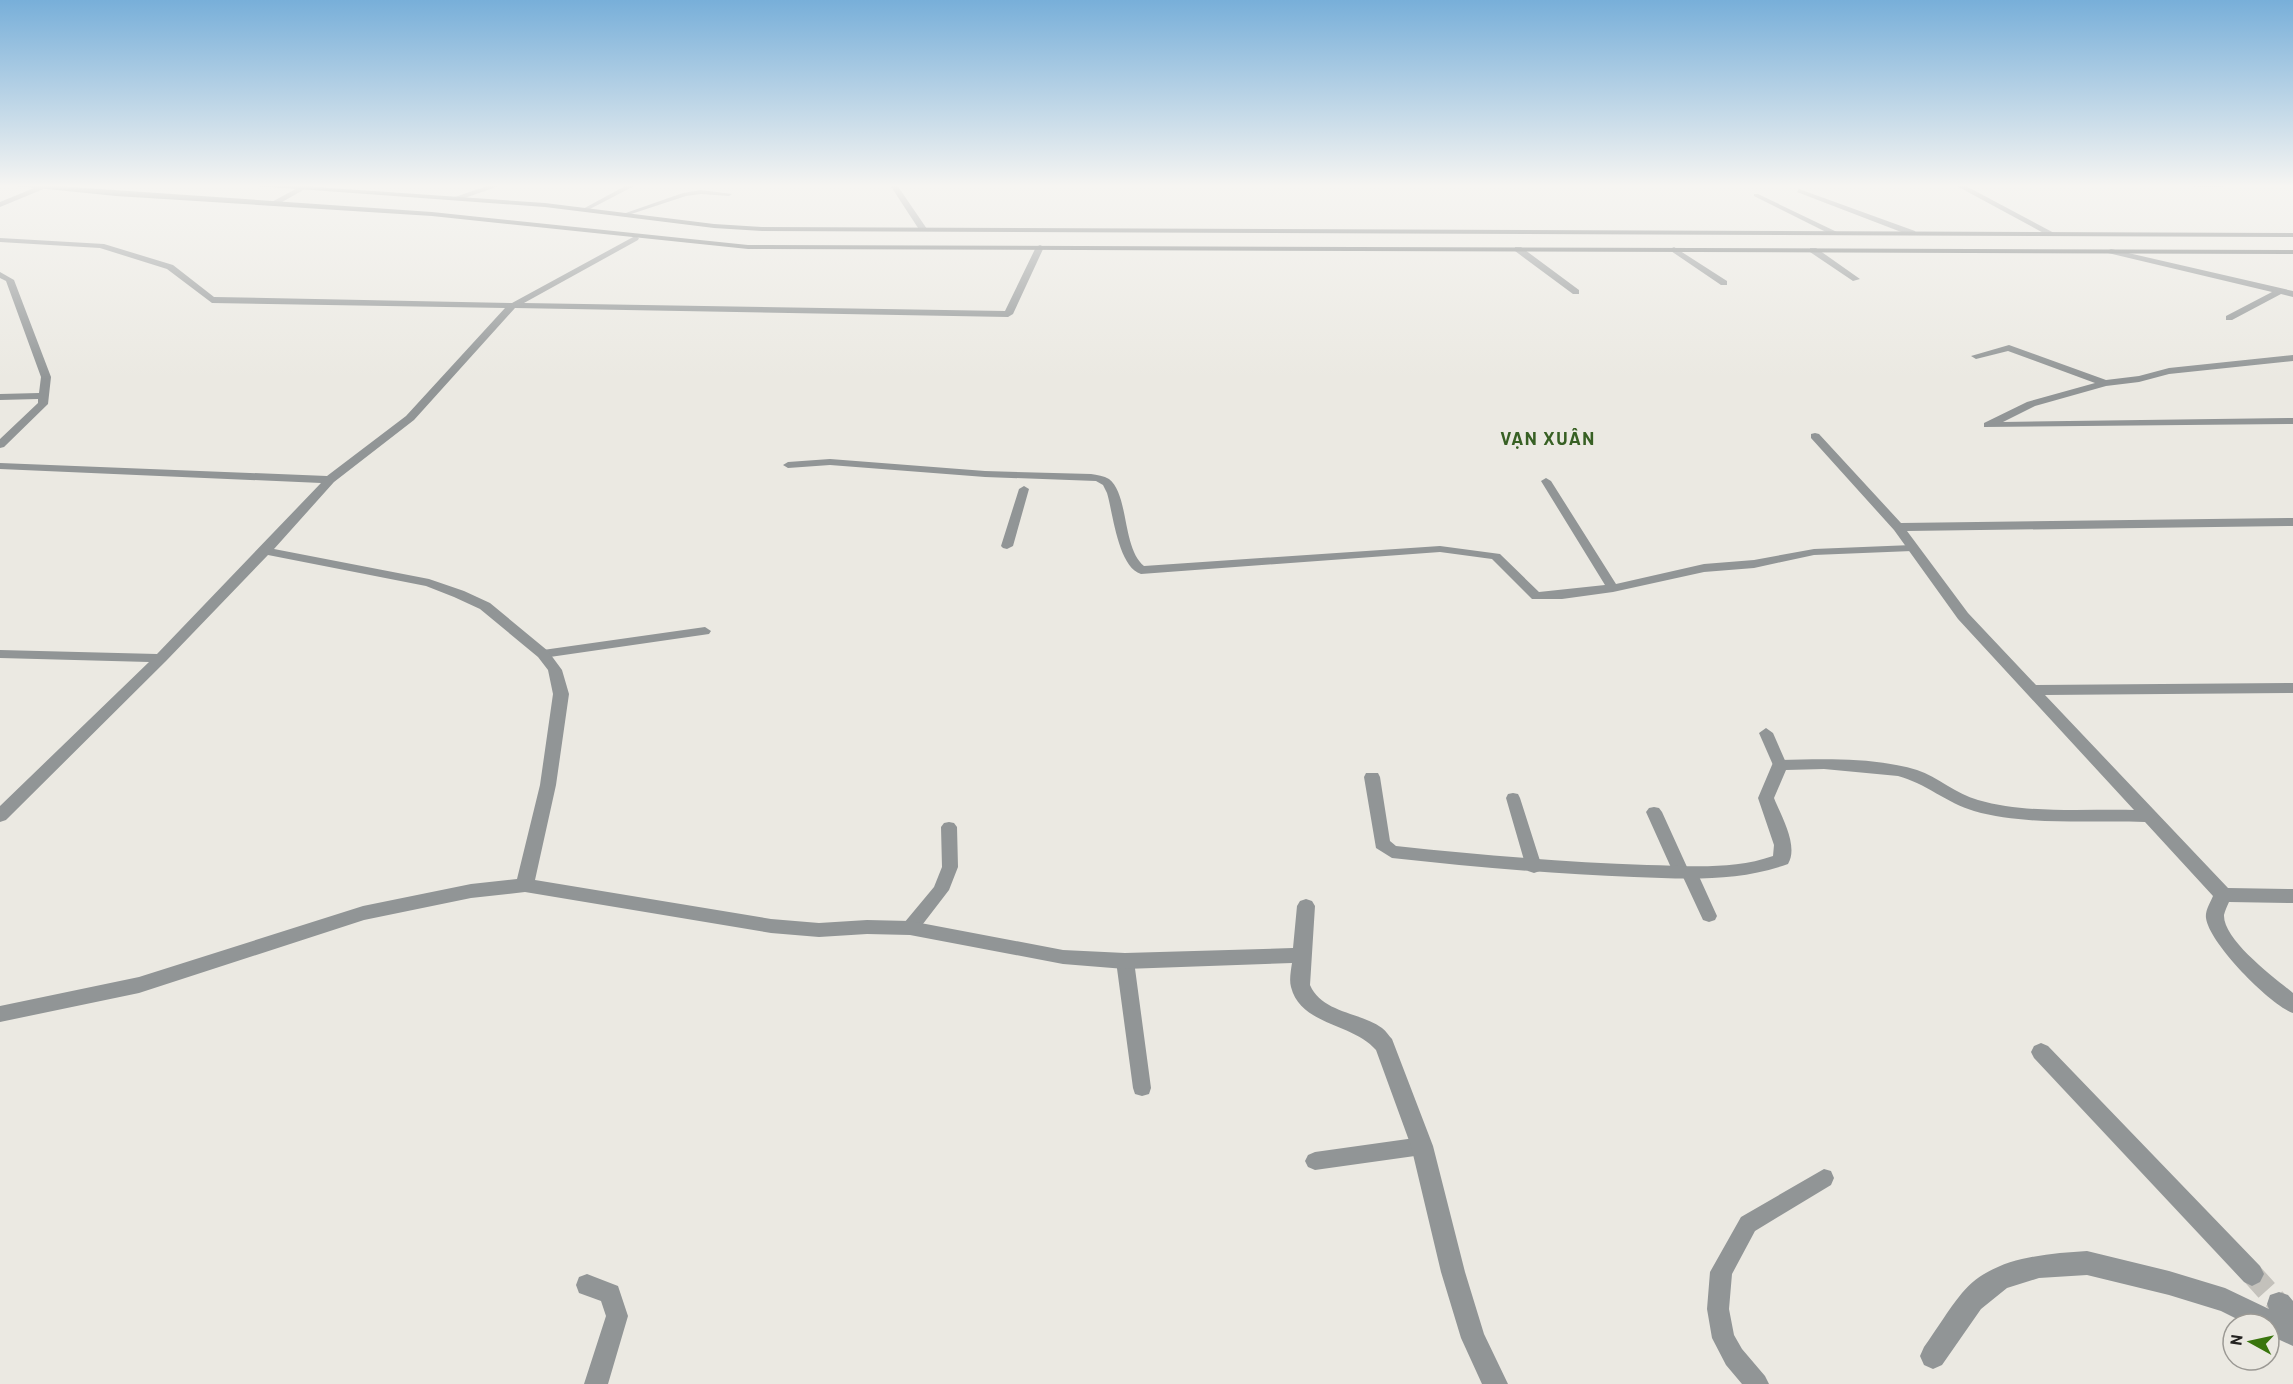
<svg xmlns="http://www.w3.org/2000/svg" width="2293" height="1384" font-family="Barlow,sans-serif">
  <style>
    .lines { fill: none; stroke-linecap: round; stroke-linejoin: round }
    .street-tunnel { stroke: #c3c1bb; stroke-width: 22; stroke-dasharray: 22 11; stroke-linecap: butt }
    .lane { fill: #919596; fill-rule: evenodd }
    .street { fill: #919596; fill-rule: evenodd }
    .secondary { fill: #686d6e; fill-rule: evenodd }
    .labels { text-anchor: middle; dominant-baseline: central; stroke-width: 4.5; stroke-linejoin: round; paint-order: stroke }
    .far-district-label { font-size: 18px; font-weight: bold; letter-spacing: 1.5px; fill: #386024; stroke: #ebe9e2 }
  </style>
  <rect width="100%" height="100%" fill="#ebe9e2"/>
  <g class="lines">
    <path class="street-tunnel" d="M2252,1274L2279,1304"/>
    <path class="lane" d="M627,185H636L586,211L581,210Z
      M1799,189L1915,231L1916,233L1909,235L1797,192Z
      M701,190L732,194L729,196L701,194L686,196L625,216L620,215L683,193Z
      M1754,194H1758L1839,233L1832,235L1754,196Z
      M1515,247H1521L1579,290V294H1573L1515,251Z
      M1674,247L1727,281V285H1721L1671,251L1670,249Z
      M1810,248H1816L1860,279L1853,281L1810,252Z
      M830,459L985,471L1091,474C1097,475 1104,476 1109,479C1129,494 1122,548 1144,566L1440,546L1500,554L1539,592L1605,585L1541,481L1546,478L1551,481L1616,584L1704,564L1754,560L1814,549L1912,545L1918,548L1912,551L1814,555L1754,568L1704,572L1613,592L1562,599H1532L1492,559L1440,552L1141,574C1118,567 1113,513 1107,493L1103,485L1096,481L985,477L830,465L788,468L783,465L788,462Z
      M1024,486L1029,489L1013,546L1007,549L1003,548L1001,546L1019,489Z
      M705,627L711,631L709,634L543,658L537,654L543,650Z
      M1766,728L1773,733L1787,765L1785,768H1775L1773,765L1759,733Z
      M1513,793L1518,794L1520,798L1542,867L1540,871L1534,873L1528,871L1526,867L1506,798L1508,794Z
      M1654,807L1659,808L1662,812L1687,867L1695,868L1697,872L1717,916L1715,920L1709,922L1703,920L1683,877L1675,876L1673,872L1646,812L1649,808Z
      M949,822L954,823L957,827L958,867L949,890L916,933L910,934L904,933L902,928L904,923L934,887L942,867L941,827L944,823Z
      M1125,954L1131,956L1134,961L1151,1088L1149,1094L1142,1096L1135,1094L1133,1088L1116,961L1119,956Z
      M1422,1137L1429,1140L1432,1146L1429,1152L1422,1155L1315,1170L1308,1167L1305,1161L1308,1155L1315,1152Z
      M1824,1169L1831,1171L1834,1178L1831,1185L1755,1231L1732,1274L1729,1309L1734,1335L1742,1349L1765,1376L1769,1384H1742L1726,1365L1712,1338L1707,1309L1710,1272L1741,1217Z
      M587,1274L618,1286L628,1316L608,1384H584L606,1316L601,1301L579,1293L576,1285L579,1277Z"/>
    <path class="street" d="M303,185H312L275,206L268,204Z
      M490,185H502L459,200L452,198Z
      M890,185H897L927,229L926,231H920Z
      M1955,185H1964L2056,234L2049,236Z
      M2152,185H2226L2223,187Z
      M39,186L46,188L0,207V202Z
      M635,236L639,238L638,240L524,303L1005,311L1036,247L1040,245L1044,247L1013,314L1008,317L515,308L414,420L334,482L274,549L429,579L464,591L490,603L548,651L562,670L569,694L556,785L535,880L771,919L819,923L867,920L910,921L1063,950L1125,953L1293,948L1297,906L1300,901L1306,899L1312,901L1315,906L1310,985C1322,1013 1360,1012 1382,1028C1386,1031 1389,1036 1392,1039L1433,1146L1465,1272L1484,1334L1508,1384H1482L1461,1338L1441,1272L1411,1146L1376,1050C1353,1023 1301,1026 1291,987C1289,980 1291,970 1292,963L1125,969L1063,964L910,935L867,934L819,937L771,933L525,892L471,898L364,920L139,993L0,1022V1006L139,977L363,906L471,884L517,879L540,785L553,694L548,670L538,657L480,609L454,597L426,586L268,555L166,661L6,820L0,822V806L149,662L0,658V650L157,654L321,483L0,469V463L327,476L406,416L505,308L212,303L167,269L100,248L0,242V238L104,244L173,265L214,297L512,303Z
      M2111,249L2293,291V297L2281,294L2232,320H2226V316L2272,292L2108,253L2107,251Z
      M0,272L14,280L51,377L48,404L4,447L0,448V439L38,403V399L0,400V394L39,393L41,377L6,281L0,278Z
      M2009,345L2106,380L2139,376L2169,368L2293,355V361L2169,374L2139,382L2106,386L2035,406L2003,422L2293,418V424L1984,427V423L2027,402L2095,383L2008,351L1976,359L1971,356Z
      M1815,433L1819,434L1901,523L2293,518V526L1907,531L1968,613L2036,685L2293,683V693L2045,695L2228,888L2293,889V903L2229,902C2227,906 2225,911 2224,915C2223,940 2275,978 2293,993V1013C2270,1005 2209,943 2206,918C2205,911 2210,903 2213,896L2145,822C2091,820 2026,826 1974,811C1947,803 1925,783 1898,776L1824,769L1786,770L1774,798C1781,816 1799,846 1788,864C1738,882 1687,879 1634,877C1553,874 1473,867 1392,858L1376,848L1364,777L1366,773H1378L1380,777L1390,841L1396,846C1480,855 1563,862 1647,865C1689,866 1733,870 1773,856L1774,845L1758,798L1772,765L1774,761L1780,760C1824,759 1874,757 1917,770C1938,777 1956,794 1978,800C2027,814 2083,809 2134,810L1958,619L1894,530L1811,438V434Z
      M2041,1043L2048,1046L2260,1266L2264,1274L2260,1282L2252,1286L2244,1282L2034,1058L2031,1052L2034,1046Z
      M2087,1251L2169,1271L2225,1288L2269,1309L2267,1304L2270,1295L2279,1292L2288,1295L2293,1301V1346L2269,1335V1324H2247L2221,1311L2169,1295L2087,1275L2039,1278L2007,1288L1981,1309L1942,1365L1933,1369L1924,1365L1920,1356L1924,1347C1937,1329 1948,1310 1962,1293C1992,1257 2044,1254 2087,1251Z"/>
    <path class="secondary" d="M7,185H41L432,212L748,245L2293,250V254L748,249L432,216L116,196Z
      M245,185H287L545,203L714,224L762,227L2293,233V237L762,231L714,228L545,207Z"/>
  </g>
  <linearGradient id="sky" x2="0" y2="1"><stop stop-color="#78afd9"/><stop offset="0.49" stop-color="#f6f5f2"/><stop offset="1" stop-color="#f6f5f2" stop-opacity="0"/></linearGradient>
  <rect width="2293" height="379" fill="url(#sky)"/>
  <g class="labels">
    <g class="far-district-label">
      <text x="1548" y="438">VẠN XUÂN</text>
    </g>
  </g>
  <g transform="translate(2251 1342) rotate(278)"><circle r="28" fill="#ebe9e2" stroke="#9b9994" stroke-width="1.5"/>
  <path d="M0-4.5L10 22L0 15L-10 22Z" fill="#39750d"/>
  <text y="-9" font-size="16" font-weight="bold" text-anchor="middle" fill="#232220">N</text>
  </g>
</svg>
